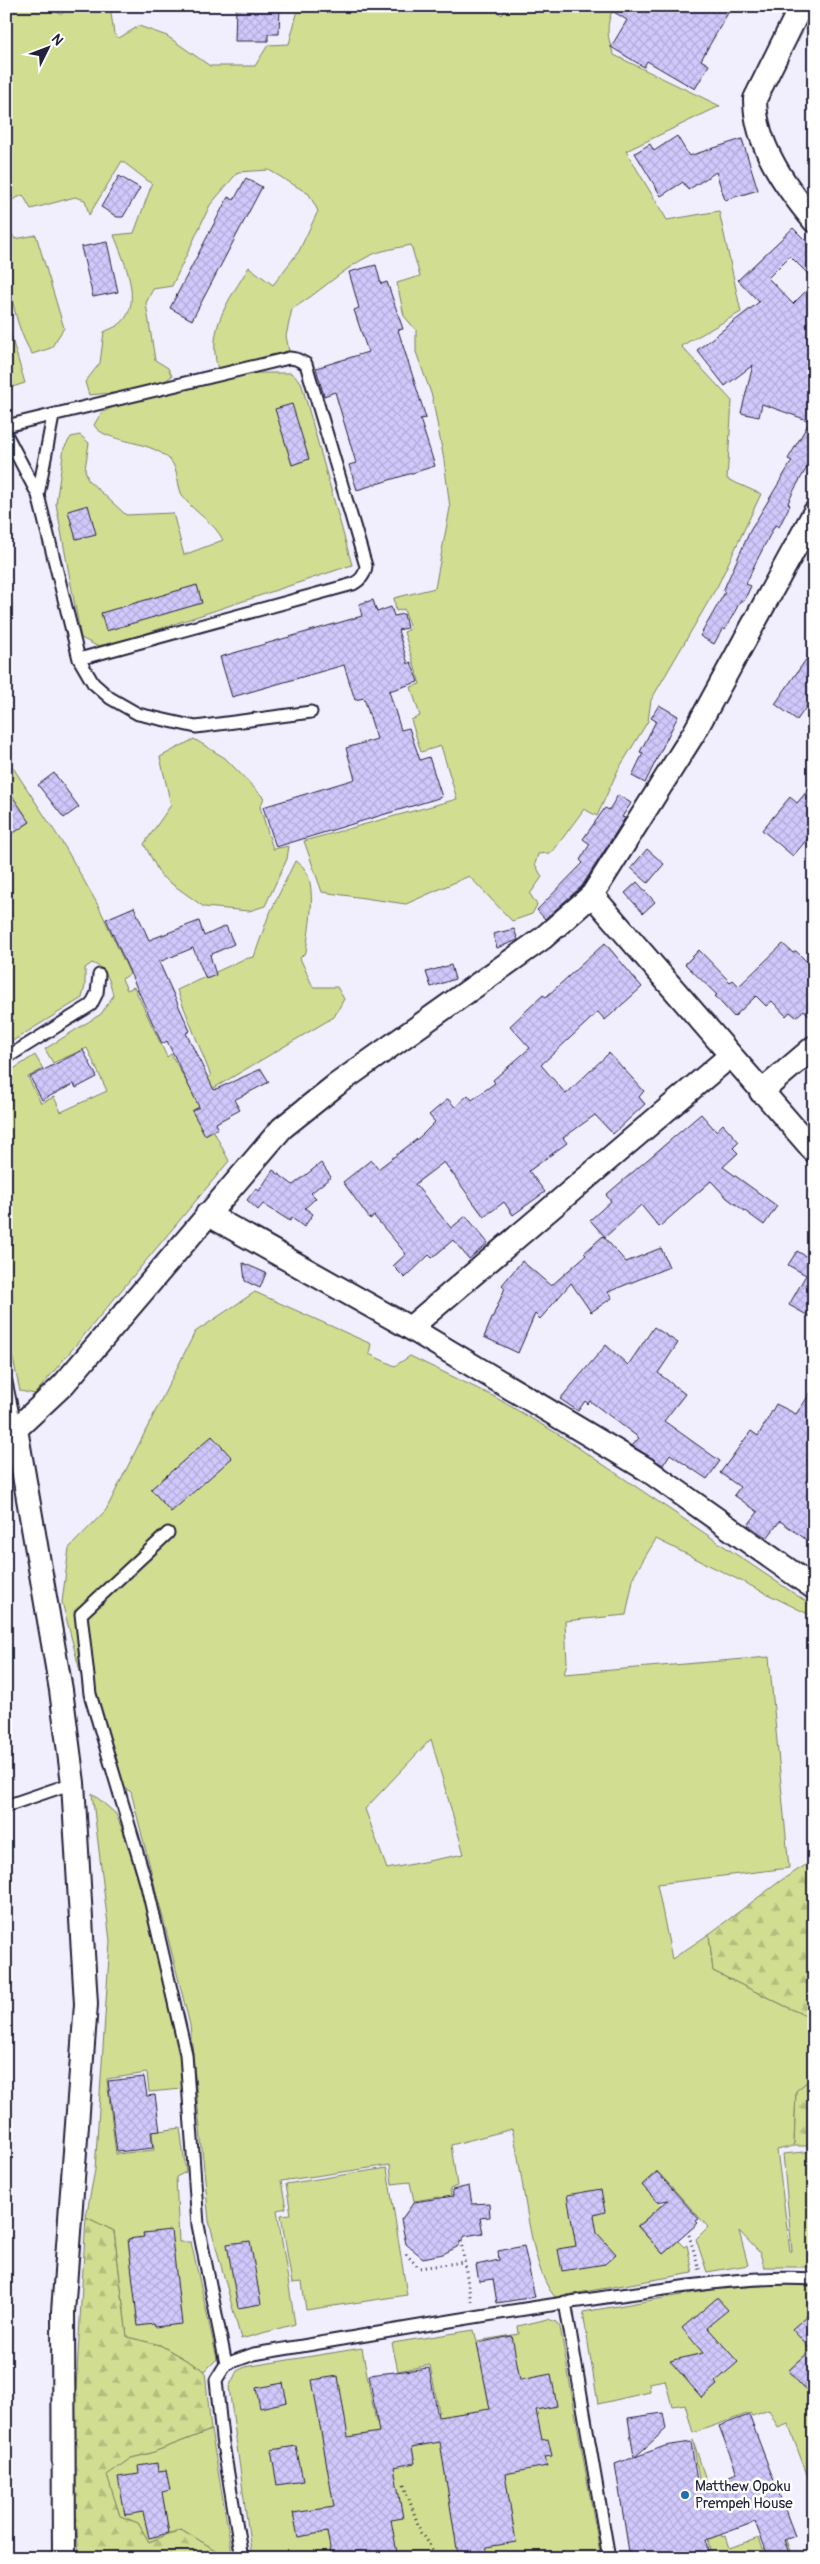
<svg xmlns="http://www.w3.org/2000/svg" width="820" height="2564" font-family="Pangolin,sans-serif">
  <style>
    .green { fill: #d1dd90; stroke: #7a8066; fill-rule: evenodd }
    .forest { fill: url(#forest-firs); stroke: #7a8066 }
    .building { fill: url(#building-cross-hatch); stroke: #22223b }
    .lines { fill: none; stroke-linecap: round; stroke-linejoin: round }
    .lane-casing { stroke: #22223b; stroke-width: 15 }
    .street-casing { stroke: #22223b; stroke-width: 26 }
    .path { stroke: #22223b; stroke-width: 3; stroke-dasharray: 1 4; stroke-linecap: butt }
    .lane { stroke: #fff; stroke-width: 11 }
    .street { stroke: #fff; stroke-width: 22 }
    .poi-dot { fill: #1f6fb2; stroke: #fff; stroke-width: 2 }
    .labels { text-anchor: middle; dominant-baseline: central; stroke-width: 5; stroke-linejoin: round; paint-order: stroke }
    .poi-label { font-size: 15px; fill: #22223b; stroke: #fff; text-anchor: start }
  </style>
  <defs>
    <pattern id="forest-firs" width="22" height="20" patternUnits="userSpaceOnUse" patternTransform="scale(1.25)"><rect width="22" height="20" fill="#d1dd90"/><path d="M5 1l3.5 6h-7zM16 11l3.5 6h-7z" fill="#b3bd7d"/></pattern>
    <pattern id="building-cross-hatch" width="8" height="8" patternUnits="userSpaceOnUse" patternTransform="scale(1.25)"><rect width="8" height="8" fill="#d1c8fb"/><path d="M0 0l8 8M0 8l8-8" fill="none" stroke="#b3acd8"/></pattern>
  </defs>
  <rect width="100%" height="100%" fill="#f1eefe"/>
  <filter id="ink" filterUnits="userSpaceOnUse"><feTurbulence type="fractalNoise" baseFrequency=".02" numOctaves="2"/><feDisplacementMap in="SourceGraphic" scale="10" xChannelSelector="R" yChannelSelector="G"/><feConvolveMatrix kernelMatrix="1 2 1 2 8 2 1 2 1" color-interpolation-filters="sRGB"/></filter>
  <g filter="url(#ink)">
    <path class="green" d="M6,6H44L61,14L68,10V6H110L114,34L119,38L139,26L167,36L210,66H255L268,45L289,44L299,6H490L502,15L507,6H615C605,22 607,39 614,55L720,106L626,151L667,220L719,211L741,312L681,346L732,401L727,479L761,494L718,585L651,700L648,721L618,770L597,816L584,809L554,850L549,853L538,854L535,864L542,877L530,894L537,905L532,914L512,921L469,876L406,904L322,892L304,841L457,799L441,746L421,752L411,720L420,716L411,687L420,684L404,632L410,629L404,609L396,611L394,598L435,588L450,508L444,460L432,396L416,352V330L404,316L397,283L420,276L411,245C398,248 381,250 369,256C341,270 319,293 292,309L286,336L289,351L218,369C206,329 229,300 249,267L273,285L299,251L318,211L309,194L269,170L238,172L210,205L172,286L153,289L146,303L155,360L168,368L172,376C150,394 116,392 89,395L85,382L100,363L104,332C109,329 117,327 121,323C144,302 123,259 114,235L134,233L152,184L122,161L89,215L85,200L75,197L31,209L23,195L6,203Z
      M6,223L15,239L36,235L64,328L51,348L32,354C10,319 6,264 6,223Z
      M6,319L25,383L6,389Z
      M246,373H291L301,382L352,565L123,641L97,646L81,638L56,504L64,448L71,437L80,435L89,443L85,469L88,480L126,515L173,513L184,555L223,540C214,522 196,514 184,498C176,488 180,469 169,459C149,439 104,443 94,425L101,413L117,405Z
      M194,739L225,758L264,798L260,807L273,849L289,846L287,859L265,906L249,911L204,907L161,876L144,844L171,805L160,757Z
      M6,757L65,847L99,907L130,974L122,979L127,990L134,987L167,1057L171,1054L190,1088L211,1076L177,990L244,959L254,957L268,917L295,861C322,872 308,930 306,952L300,958L313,987H337L344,999L334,1017L197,1098L229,1161L35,1394L20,1391L6,1327V1074L35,1055L43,1069L28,1077L41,1103L54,1097L61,1112L107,1091L87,1048L53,1063L45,1049L101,1014L113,996C110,980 107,969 92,963L85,968V986L82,998L6,1045Z
      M255,1292L371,1344L369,1354L395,1366L410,1356L493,1396L558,1434L814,1607V1617L656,1539L634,1575L626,1615L565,1621L567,1663L564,1674L769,1657L789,1868L657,1884L672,1959L709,1934L713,1971L814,2020V2076L796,2091L794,2146L777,2150L790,2251H792L783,2154L814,2151V2267H764L760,2253L739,2231L748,2265L707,2272L696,2239L708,2227L657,2171L642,2185L661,2206L637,2226L663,2254L678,2241L684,2247L687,2245L693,2273L555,2297C528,2267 524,2171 512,2129L451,2145L457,2186L450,2189L452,2207L438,2197L414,2201L410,2182L392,2184L390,2165L281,2181L286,2208L277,2210L295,2324L241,2339L209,2221L190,2025L131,1792L108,1778L62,1602L69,1548L106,1510L195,1332ZM431,1739L464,1854L387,1869L365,1809Z
      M92,1793L116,1814L131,1851L180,2042L182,2089L149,2092L147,2073L107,2079L116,2154L154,2150L152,2132L180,2128L186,2172L176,2177L179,2242H191L217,2359L205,2371L160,2345L127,2337L114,2231L86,2217L95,2170L110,1941Z
      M387,2168L407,2295L306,2310L302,2282L292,2283L281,2215L291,2214L286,2184Z
      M788,2284L814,2286V2493L788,2424L778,2428L769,2410L752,2416L750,2413L693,2433L685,2404L672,2406L665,2380L649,2383L650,2392L598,2404L583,2312L716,2289Z
      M548,2319L556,2322L560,2327L601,2558H252L229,2387L237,2371L245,2367L362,2348L376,2422L439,2412L430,2365L398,2371L392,2343L474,2330L477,2341L519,2334L518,2326Z
      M211,2430L233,2558H228L181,2529L149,2542L138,2523L120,2516L106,2475L131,2458L151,2453Z
      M693,2440L707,2483L704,2484L722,2537L725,2536L729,2548L759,2538L763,2549L786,2540L790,2551L771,2558H711Z"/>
    <path class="forest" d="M814,1860V2020L713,1971L709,1934L783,1879Z
      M814,2076V2146H794L796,2091Z
      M86,2217L114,2231L127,2337L160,2345L205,2371L211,2430L151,2453L131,2458L107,2475L120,2516L138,2523L149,2542L181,2529L228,2558H79L72,2457Z"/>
    <path class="building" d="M236,6H280L279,34H268V41H235Z
      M604,6H732L701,60L709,65L695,89L647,61L644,67L611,47L627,20Z
      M677,136L689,156L742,139L758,190L725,200L716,172L688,190L683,182L661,196L635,153L650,144L654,151Z
      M119,176L140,188L123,217H117L101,207Z
      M246,178L262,187L192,320L170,308L228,197L234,200Z
      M793,228L814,249V280L790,256L768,278L793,304L814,283V455L794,490L788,503L790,505L779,527L775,525L755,564L746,584L751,586L744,601L741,600L725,630L723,628L714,644L700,636L725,592L723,591L750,531L792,461L788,459L810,421L762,404L759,417L741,413L753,365L725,386L697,350L759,302L738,280Z
      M107,242L118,292L93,297L81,247Z
      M376,265L381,284L387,282L403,329L398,330L426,418L420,419L435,466L357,490L349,465L356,463L335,392L324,396L316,368L368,352L354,310L359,308L349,272Z
      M292,404L309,459L292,465L275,409Z
      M88,505L96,534L76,539L68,511Z
      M197,585L202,603L106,631L101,613Z
      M373,600L377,612L391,607L394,616L404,614L407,628L398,630L408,664L411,662L418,682L389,691L401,730L409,728L420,760L429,757L442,797L276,847L263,807L355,779L346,748L377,739L364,698L355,700L344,665L232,697L220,657L362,616L359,604Z
      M814,648V696L797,720L775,704Z
      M659,705L678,716L645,783L632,776L643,753L640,752L656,721L651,718Z
      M54,773L79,807L64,818L38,785Z
      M814,783V831L793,856L762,830L790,797L797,803Z
      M6,787L30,822L6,838Z
      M618,795L631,803L622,817L625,818L582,886L545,919L537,910L583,863L580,860L590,844L583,839L605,808L609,810Z
      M647,849L664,864L648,883L631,868Z
      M637,882L655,902L643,913L625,893Z
      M134,907L149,940L199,921L204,936L226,926L234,944L210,955L216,975L206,979L193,948L159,962L190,1031L186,1033L214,1090L261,1069L269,1082L234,1100L240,1110L216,1123L218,1128L205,1135L192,1111L199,1107L167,1041L162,1044L106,919Z
      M514,929L518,940L497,948L493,934Z
      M605,943L642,987L605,1020L598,1012L541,1065L566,1094L609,1053L644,1091L639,1097L645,1104L613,1134L595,1115L563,1138L567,1143L529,1171L545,1192L513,1215L504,1202L484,1217L444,1162L415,1184L451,1228L466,1216L488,1243L469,1259L453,1240L432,1258L429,1255L405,1278L393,1266L406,1254L374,1216L370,1219L343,1182L371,1160L378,1169L421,1136L435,1122L429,1115L448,1099L455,1107L468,1095L472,1100L495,1083L493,1080L530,1048L510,1026L543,995L546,997Z
      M783,944L793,953L796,951L814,969V1021L804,1010L796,1017L790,1012L786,1016L772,1001L766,1006L756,996L734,1017L715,996L717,995L685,964L699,950L730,982L733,980L739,986Z
      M451,965L455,979L431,987L426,972Z
      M83,1050L97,1077L76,1088L74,1084L42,1100L30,1077Z
      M701,1114L716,1131L723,1124L739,1142L733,1148L738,1153L723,1167L777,1206L764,1225L727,1198L711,1181L659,1227L641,1205L605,1237L590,1220L611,1201L606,1195Z
      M321,1163L331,1177L311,1193L316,1198L305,1208L313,1214L304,1227L292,1218L290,1221L263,1204L258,1210L247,1200L256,1188L259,1191L273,1170L293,1185Z
      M603,1236L626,1262L661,1248L669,1267L608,1292L612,1298L591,1312L571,1283L540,1319L535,1314L518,1353L484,1337L505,1288L502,1285L522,1261L551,1286L586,1255L584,1253Z
      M797,1251L814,1261V1319L789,1305L806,1275L788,1265Z
      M243,1263L266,1273L260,1288L245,1281Z
      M654,1327L678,1343L658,1373L685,1394L664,1421L720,1461L707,1479L670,1454L663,1465L632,1446L639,1438L590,1401L588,1404L585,1401L578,1411L560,1399L606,1345L628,1365Z
      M814,1388V1448L807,1461L814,1466V1471L805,1482L814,1488V1545L780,1521L767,1538L748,1525L758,1512L734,1495L740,1487L720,1473L751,1431L758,1436L776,1404L796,1414Z
      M212,1436L232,1458L171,1512L151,1489Z
      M144,2077L147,2096L155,2095L160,2131L151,2132L153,2148L117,2152L108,2081Z
      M657,2172L699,2219L696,2221L698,2223L663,2254L638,2226L668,2200L657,2202L642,2185Z
      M469,2186L472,2204L489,2203L490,2217L480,2218L483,2233L465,2236L457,2247L443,2254L423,2258L406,2244L401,2220L414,2202L453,2196L452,2190Z
      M601,2189L605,2212L594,2215L597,2233L616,2254L605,2264L562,2271L558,2249L576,2246L567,2195Z
      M171,2230L182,2324L155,2327L154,2324L138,2326L128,2239L144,2237L143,2233Z
      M250,2241L261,2304L238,2308L227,2244Z
      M524,2246L535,2297L497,2303L493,2279L479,2281L476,2265L499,2260L498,2251Z
      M717,2298L728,2310L707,2327L738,2362L715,2382L717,2385L702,2398L670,2361L703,2353L682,2328Z
      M807,2316L814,2323V2399L788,2371L811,2350L792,2329Z
      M512,2336L520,2380L551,2374L557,2406L536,2410L542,2440L548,2439L552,2456L545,2457L547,2466L505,2474L516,2542L487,2547L486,2554L462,2558V2554L458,2555L440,2442L412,2447L415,2463L394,2467L403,2518L391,2520L398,2558H332L327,2532L298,2537L293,2513L334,2507L312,2380L338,2376L348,2437L379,2432L369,2375L429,2368L438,2417L490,2409L477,2343Z
      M283,2383L287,2402L260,2408L256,2388Z
      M663,2413L666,2429L635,2457L665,2446L691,2442L698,2488L737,2473L719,2426L749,2415L795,2536L784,2540L791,2558H769L755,2522L706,2540L709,2558H630L615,2464L634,2457L628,2418Z
      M296,2446L303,2481L277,2485L271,2450Z
      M157,2463L158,2471L166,2470L170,2490L162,2492L169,2533L149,2538L143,2512L125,2515L118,2477L139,2474L138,2466Z"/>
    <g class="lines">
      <defs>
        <path id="lane" d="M6,426L289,358L296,359L306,364L366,566C365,575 361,580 353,584L79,659
          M6,434L38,495L79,659L93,683L110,698L138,714L196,727L311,712
          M38,495L53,416
          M6,1058L91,1005L97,993L99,975
          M6,1382L16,1429
          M168,1533L81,1614L90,1694L147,1886L186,2054L198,2225L226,2364
          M6,1806L73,1783
          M565,2302L609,2558
          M242,2558L222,2438L216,2380L226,2364L254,2354C376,2334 499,2311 621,2295C685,2287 749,2275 814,2279"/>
        <path id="street" d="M801,6L755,99C755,145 786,187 814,221
          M592,895L814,1151
          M761,1092L814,1047
          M207,1214L410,1328L646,1469L814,1588
          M410,1328L730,1056
          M16,1429L61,1690L73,1783L86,2004L63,2312L64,2558
          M6,1433L16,1429L63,1385L282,1128L336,1085L543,938L592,895L694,733L814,513"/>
      </defs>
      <use href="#lane" class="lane-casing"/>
      <use href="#street" class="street-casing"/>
      <path class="path" d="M689,2235L700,2272
        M461,2241L471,2302
        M406,2254L419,2268L464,2262
        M404,2485L421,2533L438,2558"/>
      <use href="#lane" class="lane"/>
      <use href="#street" class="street"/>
    </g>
  </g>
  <circle class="poi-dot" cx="685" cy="2495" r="5"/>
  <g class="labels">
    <g class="poi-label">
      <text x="695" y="2486">Matthew Opoku<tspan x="695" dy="17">Prempeh House</tspan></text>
    </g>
  </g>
  <rect width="820" height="2564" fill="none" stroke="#fff" stroke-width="25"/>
  <rect x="12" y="12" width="795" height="2539" fill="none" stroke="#22223b" stroke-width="2" filter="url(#ink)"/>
  <g transform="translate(48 48) rotate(48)" stroke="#ffffff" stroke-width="4" paint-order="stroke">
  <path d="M0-4L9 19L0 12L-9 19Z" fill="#22223b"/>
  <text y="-8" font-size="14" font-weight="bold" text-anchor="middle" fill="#22223b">N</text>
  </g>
</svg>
